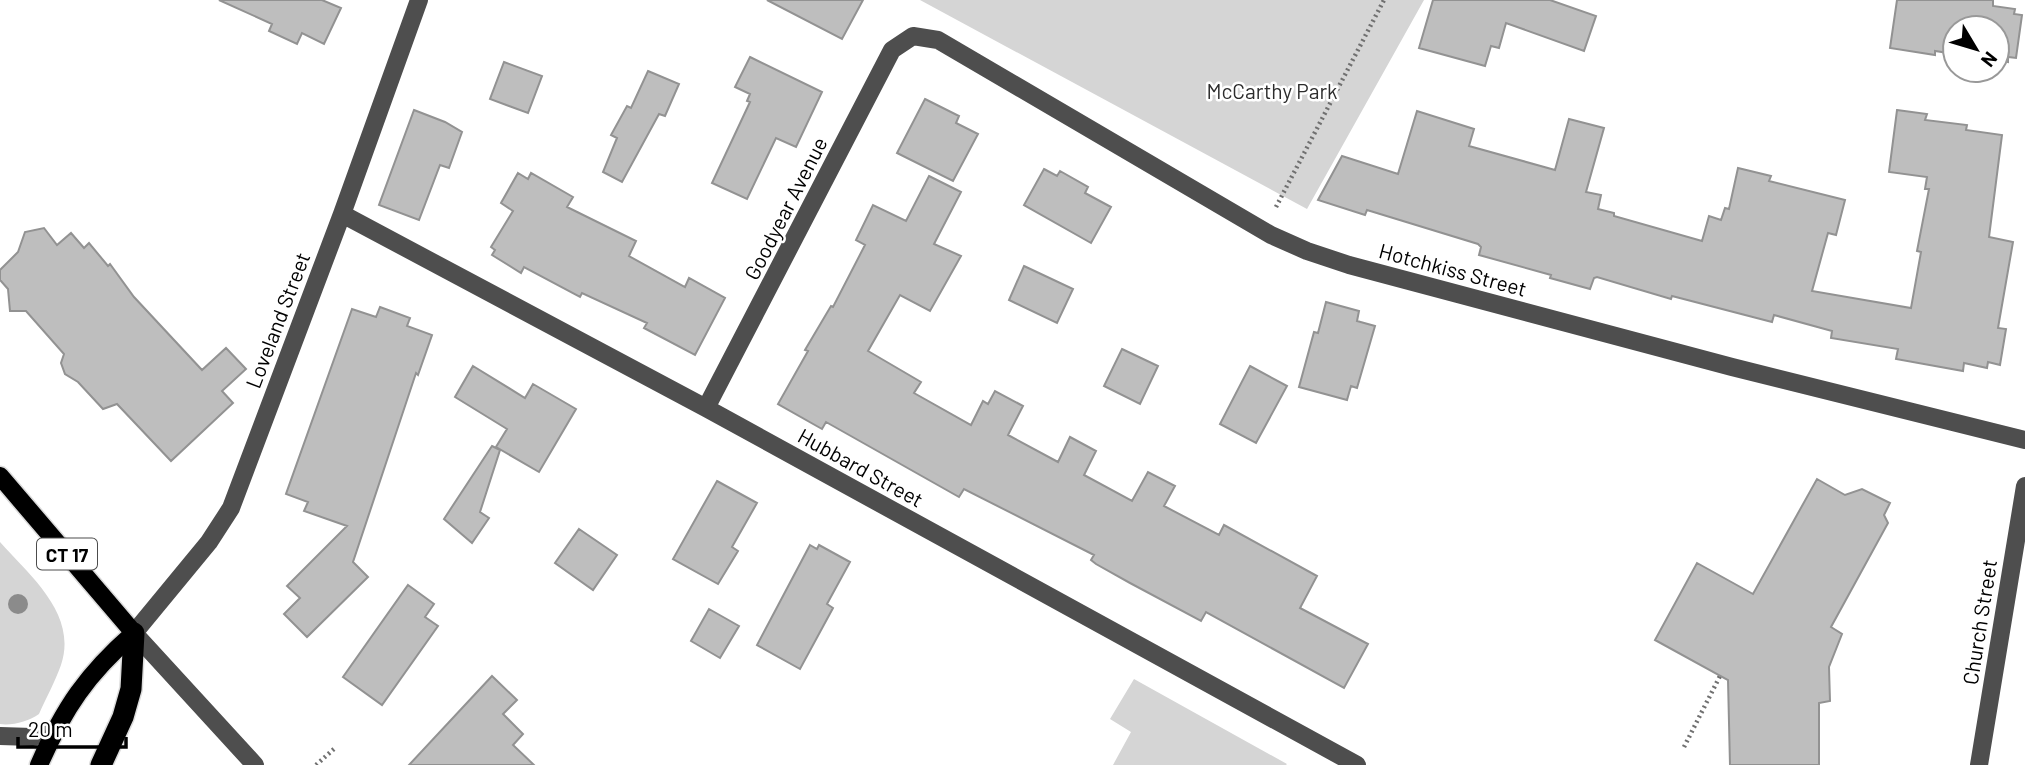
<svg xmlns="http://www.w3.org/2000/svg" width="2025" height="765" font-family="Barlow,sans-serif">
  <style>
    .green { fill: #d5d5d5 }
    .building { fill: #bebebe; stroke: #929292; stroke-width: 2 }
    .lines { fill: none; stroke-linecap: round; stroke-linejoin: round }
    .major-casing { stroke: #dbdbdb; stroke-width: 21 }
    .highway-casing { stroke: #dbdbdb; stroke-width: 24 }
    .path { stroke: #707070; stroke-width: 4.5; stroke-dasharray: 2 3.5; stroke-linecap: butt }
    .minor { stroke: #4e4e4e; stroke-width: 18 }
    .major { stroke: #000; stroke-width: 18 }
    .highway { stroke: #000; stroke-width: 21 }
    .tree { fill: #8b8b8b }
    .labels { text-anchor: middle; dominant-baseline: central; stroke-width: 5; stroke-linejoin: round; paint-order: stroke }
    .shield { fill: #fff; stroke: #4c4c4c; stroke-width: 2 }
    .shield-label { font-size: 19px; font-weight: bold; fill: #000 }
    .park-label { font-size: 21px; fill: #2c2c2c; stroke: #fff }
    .street-label { font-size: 21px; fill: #000; stroke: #fff }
  </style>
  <rect width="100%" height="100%" fill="#fff"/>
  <path class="green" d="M920,0H1424L1307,209Z
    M0,542C30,576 78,614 61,665C55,682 46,698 39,714C29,721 12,726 0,724Z
    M1134,679L1287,764L1286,765H1113L1131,732L1110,719Z"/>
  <path class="building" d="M219,0H322L341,8L324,44L302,33L297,44L269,31L272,24Z
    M767,0H863L842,39Z
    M1433,0H1550L1596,16L1584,51L1506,23L1499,48L1491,46L1485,66L1419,48Z
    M1897,0H1993V6L2015,9L2014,14L2022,15L2016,58L2008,57V62L1997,60V28H1955V54L1935,51V55L1890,48Z
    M750,57L822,92L796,147L776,138L747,199L712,183L750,102L747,101L750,94L735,87Z
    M504,62L542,76L528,113L490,99Z
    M648,71L679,84L665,116L659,114L622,182L603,172L617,138L611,135L627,106L631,108Z
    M925,99L959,116L956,123L978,134L953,181L897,153Z
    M414,110L445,122L462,132L449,168L440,165L419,220L379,205Z
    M1897,110L1927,114L1925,120L1967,125L1966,130L2002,135L1989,237L2013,242L1998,328L2006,329L2000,365L1988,362L1987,368L1964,363L1963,371L1896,359L1898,349L1831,338L1832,331L1774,315L1772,322L1672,296L1671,299L1597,277L1594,278L1590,289L1550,278L1551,275L1479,255L1481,247L1478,244L1367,210L1365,215L1318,200L1342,156L1398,174L1417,111L1474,129L1469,146L1555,170L1569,119L1604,128L1586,192L1601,195L1598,209L1614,213V216L1702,241L1709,216L1721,220L1725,208L1729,209L1738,168L1771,176L1769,181L1845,200L1836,235L1828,233L1812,291L1911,308L1921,252L1917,251L1929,189H1925L1927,177L1889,172Z
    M1044,169L1057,176L1060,171L1088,187L1085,193L1111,207L1091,243L1024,205Z
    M518,173L528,179L531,173L573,197L567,207L636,241L629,256L685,287L689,278L725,298L695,355L644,328L647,323L582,293L580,297L524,267L521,273L492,255L495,250L491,247L513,211L501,203Z
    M929,176L961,192L934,244L961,256L930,311L900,295L868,351L921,382L914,393L971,425L983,401L988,404L995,391L1023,406L1008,435L1058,462L1070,437L1096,451L1084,475L1132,501L1148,472L1175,486L1164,506L1219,535L1224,525L1317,576L1300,608L1368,644L1344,688L1206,612L1201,621L1130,583L1096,564L1091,560L1094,555L964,489L959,497L826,422L822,429L778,404L808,351L805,350L831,306L833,307L865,245L856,240L873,205L906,221Z
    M44,228L57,245L71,233L84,248L89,243L108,266L110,264L134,297L202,370L226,348L246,369L222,391L233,403L171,461L117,404L103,409L78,382L65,374L61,363L64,354L26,311H10L8,289L0,280V270L18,252L25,232Z
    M1024,266L1073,289L1057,323L1009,300Z
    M1326,302L1359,311L1357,321L1375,326L1357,388L1351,386L1347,400L1299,387L1314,332L1318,333Z
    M380,307L410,318L407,326L432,335L418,375L416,373L353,562L368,577L307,637L284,614L300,598L287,586L347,526L304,511L308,502L286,494L352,309L376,317Z
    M1122,349L1158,366L1140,404L1104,386Z
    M473,366L525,398L533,384L576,409L539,472L496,447L507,429L455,397Z
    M1250,366L1287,386L1256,443L1220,424Z
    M492,446L500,450L480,512L489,518L472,543L444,519Z
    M1817,479L1845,495L1862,489L1890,503L1884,515L1888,523L1831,627L1842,634L1829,667L1830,701L1819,703V765H1730L1728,680L1655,640L1697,563L1753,594Z
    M717,481L757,503L732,547L738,551L718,584L673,559Z
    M579,529L617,555L593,590L555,563Z
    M810,545L817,549L819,545L850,562L827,604L833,608L800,669L757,645Z
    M408,585L434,604L425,617L438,626L382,705L343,677Z
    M709,609L739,626L720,658L691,641Z
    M492,676L517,700L503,714L523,734L513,745L534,765H409Z"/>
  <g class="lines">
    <defs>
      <path id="major" d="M0,476L134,633C87,674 64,708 39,765"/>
      <path id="highway" d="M101,765L123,717L131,689L134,633"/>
    </defs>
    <use href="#major" class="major-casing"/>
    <use href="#highway" class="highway-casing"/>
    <path class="path" d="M1276,207L1384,0
      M1684,747L1720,676
      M316,765L335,748"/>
    <path class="minor" d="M342,214L706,408L1357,765
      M706,408L892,50L913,36L938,40L1271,235L1307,251L1349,265L1732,367L2025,440
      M0,736L32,737L53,732
      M255,765L134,633L209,542L231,508L342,214L419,0
      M1979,765L2025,486"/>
    <use href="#major" class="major"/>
    <use href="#highway" class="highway"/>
  </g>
  <circle class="tree" cx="18" cy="604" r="10"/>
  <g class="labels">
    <rect class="shield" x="37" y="538.5" width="60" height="31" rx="5"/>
    <g class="shield-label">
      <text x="67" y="554">CT 17</text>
    </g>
    <g class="park-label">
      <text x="1272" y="90">McCarthy Park</text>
    </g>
    <g class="street-label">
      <text transform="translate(785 208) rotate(-63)">Goodyear Avenue</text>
      <text transform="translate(1453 269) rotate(15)">Hotchkiss Street</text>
      <text transform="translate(277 320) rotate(-69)">Loveland Street</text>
      <text transform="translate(861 467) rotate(29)">Hubbard Street</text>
      <text transform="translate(1979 622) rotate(-81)">Church Street</text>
    </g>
  </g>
  <g transform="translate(1976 49) rotate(128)"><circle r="33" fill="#ffffff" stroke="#999999" stroke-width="2"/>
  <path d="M0-5L12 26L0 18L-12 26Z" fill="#000000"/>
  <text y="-10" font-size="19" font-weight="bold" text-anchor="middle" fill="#000000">N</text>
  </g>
  <path d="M18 737v10h108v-10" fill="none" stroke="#000000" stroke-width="3.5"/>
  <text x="28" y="737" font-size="21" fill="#000000" stroke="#ffffff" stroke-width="5" paint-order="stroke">20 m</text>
</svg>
